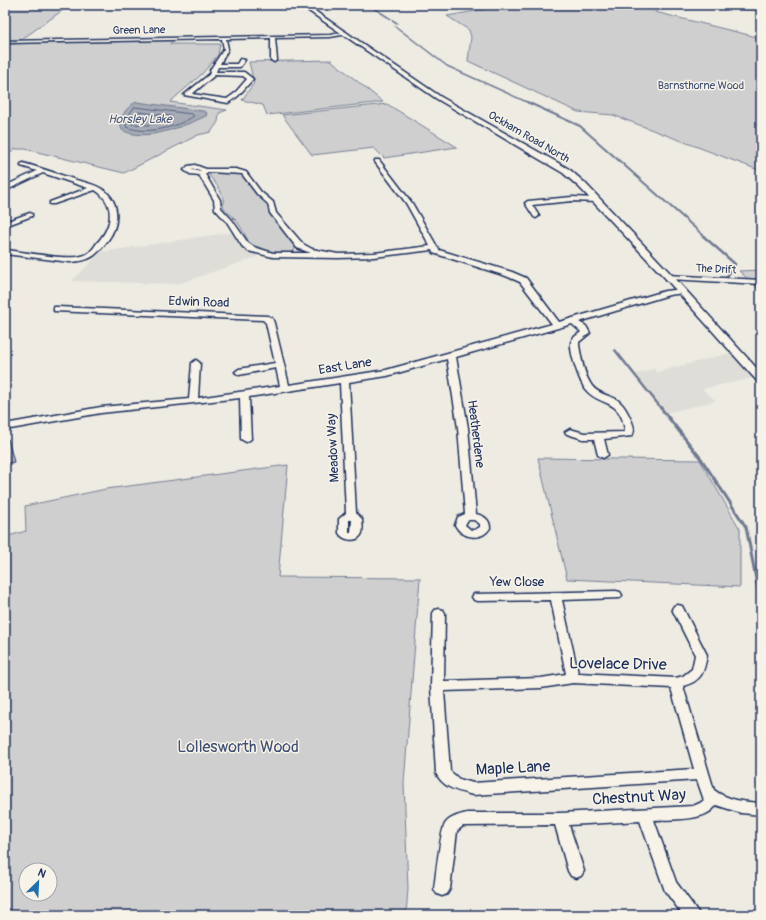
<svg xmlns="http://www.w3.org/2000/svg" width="766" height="920" font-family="Pangolin,sans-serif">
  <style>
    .built { fill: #deddd8 }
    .green { fill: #cfcfcf; stroke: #757f96; fill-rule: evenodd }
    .water { fill: #a6abb5; stroke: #6e7992 }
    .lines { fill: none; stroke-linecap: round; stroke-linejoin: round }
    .shore { stroke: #536181; stroke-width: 1 }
    .stream-far3 { stroke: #6e7992; stroke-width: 1.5 }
    .stream-far2 { stroke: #6e7992; stroke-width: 2 }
    .stream-far1 { stroke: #6e7992; stroke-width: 2.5 }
    .stream { stroke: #6e7992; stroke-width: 3 }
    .building { fill: #babdc2; stroke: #1b2f5e }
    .minor-casing { stroke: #1b2f5e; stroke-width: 3 }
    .major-casing { stroke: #1b2f5e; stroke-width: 3 }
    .minor { fill: #f7f3e8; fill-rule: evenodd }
    .major { fill: #f7f3e8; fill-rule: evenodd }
    .labels { text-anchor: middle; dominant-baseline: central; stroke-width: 3; stroke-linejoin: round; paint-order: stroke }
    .far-street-label { font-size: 11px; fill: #1b2f5e; stroke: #f7f3e8 }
    .far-park-label { font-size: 11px; fill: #3f4f75; stroke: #f7f3e8 }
    .far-water-label { font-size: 12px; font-style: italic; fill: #455478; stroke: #f7f3e8 }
    .street-label { font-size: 13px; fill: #1b2f5e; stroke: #f7f3e8 }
    .near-street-label { font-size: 16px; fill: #1b2f5e; stroke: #f7f3e8 }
    .near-park-label { font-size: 16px; fill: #3f4f75; stroke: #f7f3e8 }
  </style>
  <rect width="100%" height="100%" fill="#eeebe2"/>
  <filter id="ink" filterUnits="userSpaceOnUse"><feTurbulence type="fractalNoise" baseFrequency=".025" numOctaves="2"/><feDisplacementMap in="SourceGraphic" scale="8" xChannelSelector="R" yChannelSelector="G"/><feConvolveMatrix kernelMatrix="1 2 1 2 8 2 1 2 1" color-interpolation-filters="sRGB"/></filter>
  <g filter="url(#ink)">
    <path class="built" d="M233,232L245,251L259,256L178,284L72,281L101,252Z
      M731,353L753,378L702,389L716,401L666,413L636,374L654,369L657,372Z"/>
    <path class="green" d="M5,5H70L18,42H5Z
      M485,5H658L761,9V10L658,7L655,12L761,38V171L613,115L578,112L468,61L471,37L469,30L447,16L498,7Z
      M173,40L170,44H220L218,55L202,74L170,102L227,110L219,113L218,122L211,132L198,135L124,173L25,149H15L5,157V44Z
      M331,60L383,102L267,115L263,105L242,100L254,83L249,62Z
      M387,104L457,147L384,158L374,148L312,155L282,115Z
      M213,172L242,174L257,194L269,203V212L296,246L294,251C283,257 259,255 250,244C245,236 242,227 235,219C231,214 226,212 223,206C226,195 215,183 209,175Z
      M761,270V286L757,287L739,271Z
      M538,458L700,460L740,529V587L567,579Z
      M288,465L278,577L420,578L404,783L408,889L406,915H5V537L26,531L25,506L106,489ZM26,870H50V894H26Z"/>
    <path class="water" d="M137,102L203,111L207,113L206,116C184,126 145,143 122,130C117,120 127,105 137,102Z"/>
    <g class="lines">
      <path class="shore" d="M135,107L192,114L194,116C176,128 147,135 126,127V119Z
        M139,112L171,116L173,118L148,125L131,124V120Z"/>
      <path class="stream-far3" d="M369,5L397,23
        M395,26L447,66L529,103"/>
      <path class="stream-far2" d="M527,102L580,126L704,236"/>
      <path class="stream-far1" d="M702,235L735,264L726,278
        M615,350L661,408"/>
      <path class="stream" d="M660,407L702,460L746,527L761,605"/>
    </g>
    <path class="building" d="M8,439L14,462L5,464V440Z"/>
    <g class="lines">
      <defs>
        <path id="minor" d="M346,32L348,34L330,37L275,38L277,60L274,62L271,60V38L226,39L228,49L220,64H237L240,59L245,60L240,67H218L216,72H244L253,79L238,96L228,103L184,95L211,73L210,70L224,49L222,39L5,43V41L330,35ZM215,75L243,76L247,79L234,94L227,99L192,94Z
          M375,160H379L412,203L439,250L512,272L526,278L559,322L665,291L684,289V293L669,295L579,322L586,326L590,333L579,342V345C581,358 584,375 592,386C598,394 608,395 616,399C624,404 628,413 632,422C634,427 635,431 632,436L604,439L608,455L603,458L598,455L594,439H583L567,434L565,432L570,429L584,433L625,432V430C620,397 600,407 586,390C580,383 567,347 572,340C573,337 579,334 581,332L572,324L456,357L468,428L476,514C484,516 490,519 490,528C481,542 462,538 455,525L458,517L465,514L458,428L447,359L387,376L349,382L356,513L362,519C362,524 364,531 361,535C356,543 343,540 339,533V519L346,513L340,383L249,397L251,439L246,442L241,439L240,398L101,413L5,430V424L101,407L189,399L192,363L196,360L200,363L198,398L280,386L276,368L239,375L235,372L239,369L275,363L266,323L263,320L54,311V307H57L268,316L272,318L274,323L289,385L386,370L552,324L520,282L506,276L433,253L432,250L374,257L338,258L273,257L248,251L242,246L227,222L215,209L214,200L199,175L190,174L184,170L188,166L195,165L206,169H236L246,172L261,192L273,202L276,213L303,244L312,249L338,254L374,253L430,246L406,203L375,162ZM197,169L201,171L191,170ZM210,172L242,174L257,194L268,204L270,213L297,248L311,253H273L254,247L248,243L232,220L221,208L220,200L205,174ZM349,520H352L351,532H349ZM469,520H474L480,524V527L475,530H471L465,525L467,521Z
          M23,163C41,168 58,174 76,180C84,182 94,184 102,189C120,200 120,224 108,240C96,256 91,261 70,262L5,254V250C23,251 72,263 87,254C92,251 94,247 97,243C103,236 107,230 109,222C112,208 106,197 95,190L54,204H50V202L88,188L43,173L5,191V186L37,171L21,166V164Z
          M572,197L596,198L599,200L596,202L572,201L532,205L539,216L536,218L534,217L525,203L528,201Z
          M30,213L32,214V216L5,226V222Z
          M666,275L761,280V284L669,279H666Z
          M616,591L620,592L622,595L620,598L562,600L578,673L676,678L683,676L692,669L695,655L672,609L674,606L678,605L682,606L707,655C704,672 702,681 683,686L714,790C727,800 745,802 761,803V815L741,813L716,805C707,822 670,819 654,820L676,882L700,915H683L665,891L640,821L569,825L584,871L581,876L576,878L571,876L568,871L555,825L463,826L457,831L450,889L447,894L442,896L437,894L434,889C436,876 440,832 445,824C450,817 459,815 467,813H560L693,806L700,803L704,800L697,780L473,795C458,791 443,788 436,773L431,686L433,613L435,610L439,609L443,610L445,613L444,681L541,678L566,674L551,600L478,601L474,600L472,597L474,594ZM573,683L671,688L694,769L473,783L459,779L450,771L444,691L541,688Z"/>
        <path id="major" d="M300,5H306L441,97L569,169L585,183L672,275L761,373V382L757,381L666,279L579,187L563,173L437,99Z"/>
      </defs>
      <use href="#minor" class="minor-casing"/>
      <use href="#major" class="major-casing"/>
      <use href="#minor" class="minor"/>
      <use href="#major" class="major"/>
    </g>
  </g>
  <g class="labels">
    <g class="far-street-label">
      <text transform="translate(139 30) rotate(-1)">Green Lane</text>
      <text transform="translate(529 137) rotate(30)">Ockham Road North</text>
      <text transform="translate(716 269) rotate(3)">The Drift</text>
    </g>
    <g class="far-park-label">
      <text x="701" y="85">Barnsthorne Wood</text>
    </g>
    <g class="far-water-label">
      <text x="140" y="119">Horsley Lake</text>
    </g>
    <g class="street-label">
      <text transform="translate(199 302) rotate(2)">Edwin Road</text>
      <text transform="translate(345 366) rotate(-9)">East Lane</text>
      <text transform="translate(476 434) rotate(83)">Heatherdene</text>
      <text transform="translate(333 448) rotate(-93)">Meadow Way</text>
      <text x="517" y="582">Yew Close</text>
    </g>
    <g class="near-street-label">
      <text transform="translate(618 664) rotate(1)">Lovelace Drive</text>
      <text transform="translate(513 768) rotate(-3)">Maple Lane</text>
      <text transform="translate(639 797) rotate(-3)">Chestnut Way</text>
    </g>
    <g class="near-park-label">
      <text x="238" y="747">Lollesworth Wood</text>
    </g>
  </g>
  <rect width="766" height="920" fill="none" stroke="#f7f3e8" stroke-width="20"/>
  <rect x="10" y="10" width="746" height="900" fill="none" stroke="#1b2f5e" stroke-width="1.5" filter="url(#ink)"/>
  <g transform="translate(38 882) rotate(24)"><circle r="19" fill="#f7f3e8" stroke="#9fa5b1"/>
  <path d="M0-3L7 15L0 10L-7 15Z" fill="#1f6fb2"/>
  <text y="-6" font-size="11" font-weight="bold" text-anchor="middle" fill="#1b2f5e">N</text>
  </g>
</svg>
